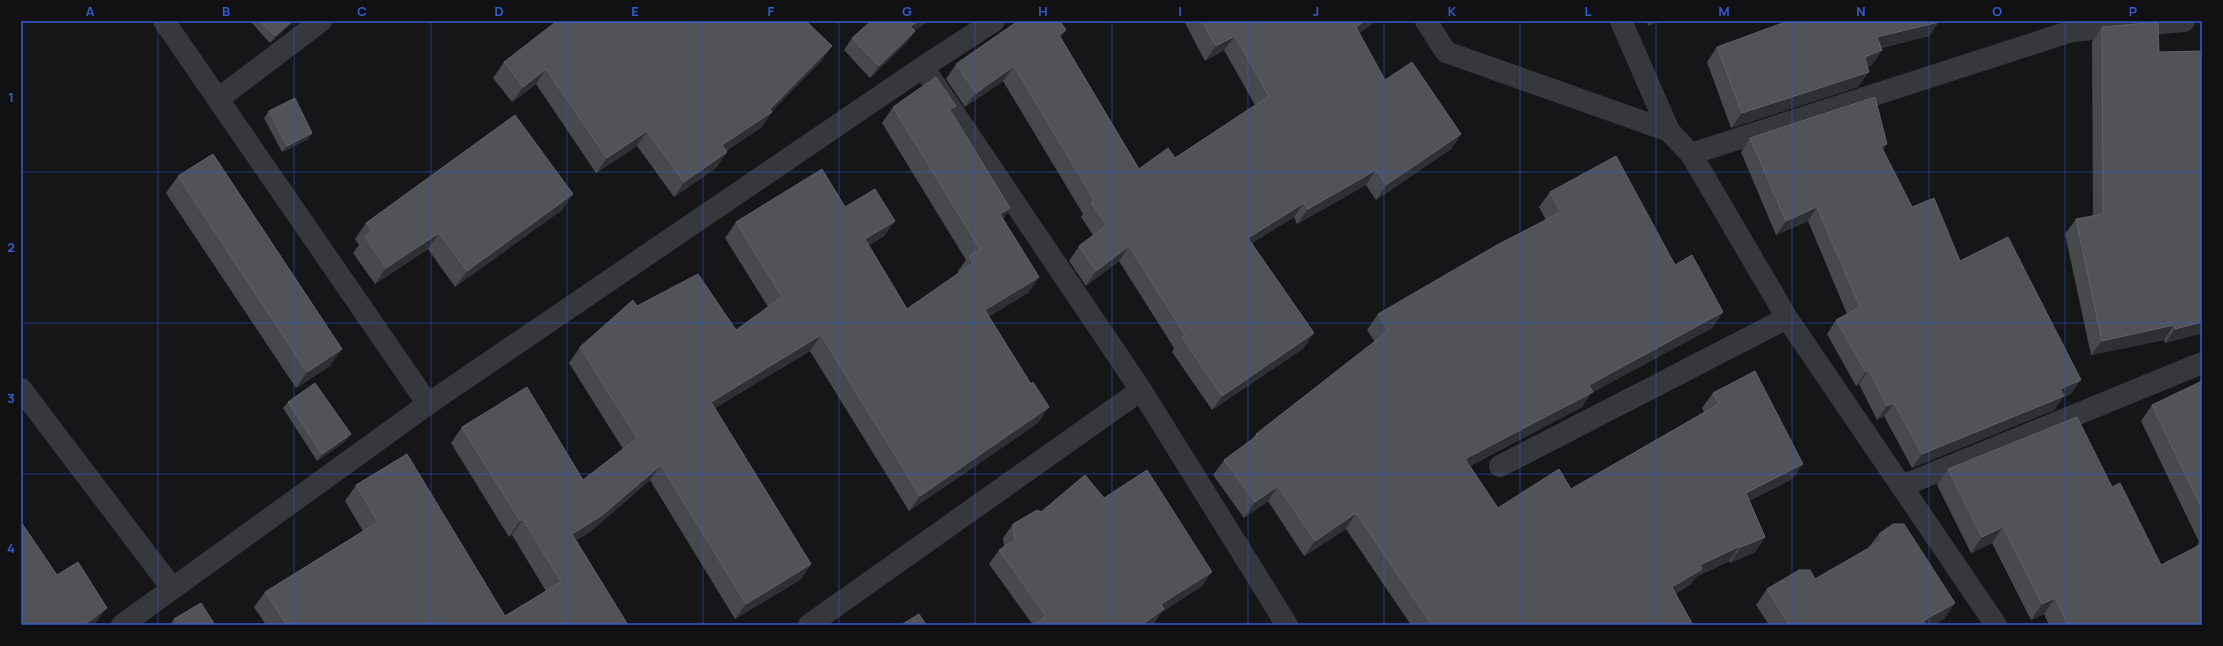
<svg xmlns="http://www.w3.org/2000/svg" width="2223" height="646" font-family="Manrope,sans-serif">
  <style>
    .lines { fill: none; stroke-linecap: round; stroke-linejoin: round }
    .minor { stroke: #37383d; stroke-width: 22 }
    .wall { fill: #47494d }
    .shaded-wall { fill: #2f3033 }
    .building { fill: #525359; stroke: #5f6168 }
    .grid { fill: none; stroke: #325cd3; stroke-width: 1; stroke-opacity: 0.55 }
    .neatline { fill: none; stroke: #325cd3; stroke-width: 1.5 }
    .grid-label { font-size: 13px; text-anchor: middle; font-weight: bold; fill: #325cd3 }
  </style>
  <rect width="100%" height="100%" fill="#161618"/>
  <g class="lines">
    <path class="minor" d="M164,21L428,404
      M1426,21L1446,52L1669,131
      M1621,21L1669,131L1691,154L1787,318L1996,625
      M923,67L994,21
      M218,99L321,21
      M1691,154L2072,31L2184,21
      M21,389L172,588
      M1500,466L1787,318
      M1902,486L2202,363
      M122,625L428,404L923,67L1141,390L1287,625
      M809,625L1141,390"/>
  </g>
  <path class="wall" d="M250,21H294L292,23L270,43Z
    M1184,21H1376L1359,33L1385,80L1461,134L1451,149L1376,200L1366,185L1297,224L1294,217L1252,243L1304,348L1212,410L1172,352L1174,348L1119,261L1086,286L1069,261L1079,246L1093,235L1081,217L1083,214L1003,81L965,107L946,79L956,64L1061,38L1139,169L1175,158L1255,105L1224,50L1205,61Z
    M1647,21H1660L1648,26Z
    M1939,22L1929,36L1881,48L1882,50L1872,65L1867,67L1858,87L1731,128L1707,62L1717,47Z
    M2102,27L2159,52L2202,51V333L2165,343L2164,340L2091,355L2065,234L2076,219L2093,216L2092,42Z
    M914,31H915L906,43L870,78L844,50L852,38Z
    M832,46L821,61L772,111L762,127L726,151L727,152L716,168L674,197L637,146L596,173L536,84L512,102L493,78L504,62Z
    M893,107L951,112L1010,208L1003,219L1039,277L1028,293L989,316L1038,423L909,511L810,351L715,408L811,564L800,580L735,619L650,480L590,532L576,540L628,625H266L254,607L265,592L363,531L345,501L356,485L505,616L546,591L512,535L509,537L451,443L462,427L583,480L623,449L569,363L580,347L637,306L736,330L768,307L725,238L736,222L845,207L895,221L884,236L868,246L907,309L959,273L958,271L966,260L882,123Z
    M269,111L312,133L308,139L282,152L264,118Z
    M1750,138L1883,150L1912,207L1960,261L2071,394L2063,397L2054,410L1912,468L1884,416L1877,420L1859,384L1856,386L1827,334L1836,320L1847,314L1808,221L1776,235L1741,152Z
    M178,176L330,366L296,388L166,193Z
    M1550,192L1675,265L1723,312L1712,328L1591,393L1582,407L1470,466L1498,508L1571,489L1704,412L1702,408L1713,393L1803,464L1792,479L1749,501L1765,537L1755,552L1730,563L1729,561L1696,577L1691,584L1675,594L1693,625H1411L1346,529L1304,556L1268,501L1244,518L1213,475L1224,460L1252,439L1256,434L1375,342L1367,330L1378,314L1546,220L1539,207Z
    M562,210L455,287L428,249L375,284L353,253L359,245L355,239L366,223Z
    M2202,381V625H2049L2044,614L2031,620L1992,543L1971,553L1937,485L1948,469L2112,487L2161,565L2196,547L2199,542L2141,421L2152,405Z
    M288,402L346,441L317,461L283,408Z
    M1104,498L1202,586L1162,612L1154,623L1152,625H1033L989,564L999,550L1004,547L1003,538L1013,524L1041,512Z
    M1879,534L1955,603L1944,619L1933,625H1769L1756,605L1767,589L1815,579L1868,548Z
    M174,619L215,625H170Z"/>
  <path class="shaded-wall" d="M292,21H294L292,23L270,43L275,36Z
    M919,21H930L902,38L910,26Z
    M1365,21H1376L1345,42L1356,27Z
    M1651,21H1660L1648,26Z
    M1939,22L1929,36L1867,52L1877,37Z
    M1066,30L1056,45L1059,35Z
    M915,31L906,43L870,78L879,66Z
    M1235,36L1224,50L1205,61L1216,46Z
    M832,46L821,61L770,113L772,112L762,127L711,160L722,145L770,109Z
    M1882,50L1872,65L1854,71L1865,57Z
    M1014,66L1003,81L965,107L976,93Z
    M546,69L536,84L512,102L523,87Z
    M1869,72L1858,87L1731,128L1742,113Z
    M956,106L945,122L950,110Z
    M647,131L637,146L596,173L607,158Z
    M312,133L308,139L282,152L287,146Z
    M1461,134L1451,149L1376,200L1386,185Z
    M1887,144L1878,158L1881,146Z
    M727,152L716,168L674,197L684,182Z
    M1376,170L1366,185L1297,224L1308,209Z
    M573,194L562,210L455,287L467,271Z
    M1304,203L1294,217L1238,252L1248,238Z
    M1817,207L1808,221L1776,235L1786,221Z
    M1010,208L999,224L1000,214Z
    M895,221L884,236L853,255L865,239Z
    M439,233L428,249L375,284L386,268Z
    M1129,246L1119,261L1086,286L1096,271Z
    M1039,277L1028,293L974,326L985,310Z
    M1723,312L1712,328L1591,393L1582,407L1454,474L1465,459L1589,385Z
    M2202,322V333L2165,343L2175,329Z
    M2174,325L2164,340L2091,355L2102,341Z
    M1314,333L1304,348L1212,410L1222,396Z
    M821,335L810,351L700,417L711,402Z
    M342,349L330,366L296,388L307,372Z
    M1869,370L1859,384L1856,386L1866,372Z
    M2081,380L2071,394L2063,397L2054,410L1912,468L1922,454L2060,389Z
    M1894,403L1884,416L1877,420L1887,406Z
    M1049,407L1038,423L909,511L920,496Z
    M351,434L346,441L317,461L322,454Z
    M1803,464L1792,479L1735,508L1746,493Z
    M661,465L650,480L590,532L561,549L572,534Z
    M1278,486L1268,501L1244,518L1255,502Z
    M1356,513L1346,529L1304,556L1315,541Z
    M523,519L512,535L509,537L520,521Z
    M2003,527L1992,543L1971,553L1982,537Z
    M1765,537L1755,552L1730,563L1741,547Z
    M1740,546L1729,561L1696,577L1691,584L1661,602L1672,587L1700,565Z
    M811,564L800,580L735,619L746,604Z
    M1212,572L1202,586L1162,612L1154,623L1152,625H1142L1161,604Z
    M2055,598L2044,614L2031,620L2042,604Z
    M1955,603L1944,619L1933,625H1921L1923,621Z
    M107,608L94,625H84Z"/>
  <path class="building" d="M260,21H292L275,36Z
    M557,21H806L832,46L770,109L772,112L722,145L727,152L684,182L647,131L607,158L546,69L523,87L504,62Z
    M871,21H919L910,26L915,31L879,66L852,38Z
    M1018,21H1060L1066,30L1059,35L1139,169L1168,148L1175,158L1269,96L1235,36L1216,46L1202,21H1365L1356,27L1385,80L1412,62L1461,134L1386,185L1376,170L1308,209L1304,203L1248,238L1314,333L1222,396L1182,337L1185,335L1129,246L1096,271L1079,246L1107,225L1091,203L1094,200L1014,66L976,93L956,64Z
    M1788,21H1939V22L1877,37L1882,50L1865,57L1869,72L1742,113L1717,47Z
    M2158,22L2159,52L2202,51V322L2175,329L2174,325L2102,341L2076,219L2103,214L2102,27Z
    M936,77L956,106L950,110L1010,208L1000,214L1039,277L985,310L1031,384L1033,382L1049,407L920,496L821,335L711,402L811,564L746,604L661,465L601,516L572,534L628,625H287L265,592L378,522L356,485L407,454L505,616L561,582L523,519L520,521L462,427L527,387L583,480L637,438L580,347L633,300L637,306L698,274L736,330L782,297L736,222L822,169L845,207L875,189L895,221L865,239L907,309L973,263L969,256L980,249L893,107Z
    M1875,97L1887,144L1881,146L1912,207L1934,198L1960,261L2008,237L2081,380L2060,389L2064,396L1922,454L1894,403L1887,406L1869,370L1866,372L1836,320L1860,307L1817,207L1786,221L1750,138Z
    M295,98L312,133L287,146L269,111Z
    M515,115L573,194L467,271L439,233L386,268L365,237L372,231L366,223Z
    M213,154L342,349L307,372L178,176Z
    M1616,156L1675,265L1692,255L1723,312L1589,385L1593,392L1465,459L1498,508L1559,469L1571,489L1719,404L1713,393L1755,371L1803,464L1746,493L1765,537L1741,547L1740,546L1700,565L1702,569L1672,587L1693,625H1432L1356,513L1315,541L1278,486L1255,502L1224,460L1258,435L1256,434L1388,331L1378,314L1497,245L1561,212L1550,192Z
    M2202,381V509L2152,405Z
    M315,383L351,434L322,454L288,402Z
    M2077,417L2112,487L2120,483L2161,565L2202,544V625H2068L2055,598L2042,604L2003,527L1982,537L1948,469Z
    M1147,470L1212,572L1161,604L1164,609L1142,625H1034L1046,616L999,550L1015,540L1013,524L1037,510L1041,512L1085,475L1104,498Z
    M21,522L57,575L78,562L107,608L84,625H21Z
    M1893,524H1904L1955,603L1923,621L1926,625H1789L1767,589L1799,570H1810L1815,579L1883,540L1879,534Z
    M201,603L215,625H178L174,619Z
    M919,614L926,625H901Z"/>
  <path class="grid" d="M158,21V625M294,21V625M431,21V625M567,21V625M703,21V625M839,21V625M975,21V625M1112,21V625M1248,21V625M1384,21V625M1520,21V625M1656,21V625M1792,21V625M1929,21V625M2065,21V625M21,172H2202M21,323H2202M21,474H2202"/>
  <rect width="2223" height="646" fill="none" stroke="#111113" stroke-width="44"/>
  <rect x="22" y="22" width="2179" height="602" class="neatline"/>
  <g class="grid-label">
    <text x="90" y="16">A</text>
    <text x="226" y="16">B</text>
    <text x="362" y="16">C</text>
    <text x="499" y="16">D</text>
    <text x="635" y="16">E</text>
    <text x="771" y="16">F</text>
    <text x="907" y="16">G</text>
    <text x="1043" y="16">H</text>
    <text x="1180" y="16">I</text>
    <text x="1316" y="16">J</text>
    <text x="1452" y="16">K</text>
    <text x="1588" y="16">L</text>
    <text x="1724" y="16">M</text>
    <text x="1861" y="16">N</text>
    <text x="1997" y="16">O</text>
    <text x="2133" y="16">P</text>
    <text x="11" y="102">1</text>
    <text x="11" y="252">2</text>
    <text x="11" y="403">3</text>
    <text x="11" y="553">4</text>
  </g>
</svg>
